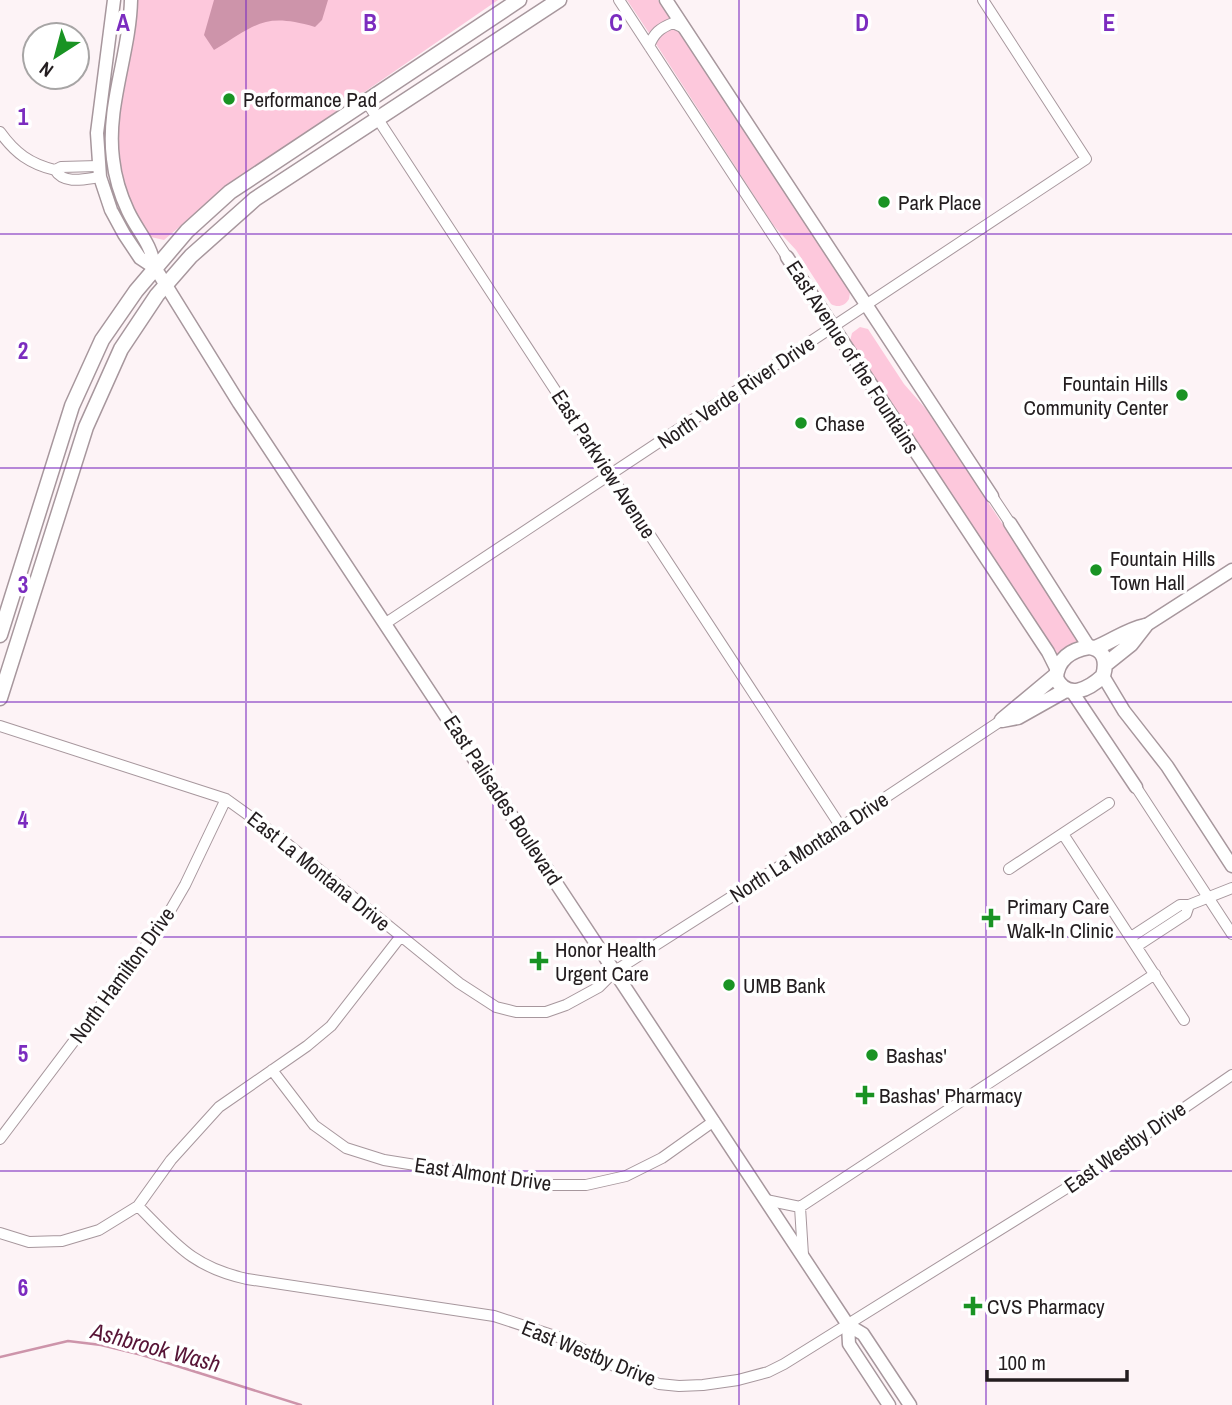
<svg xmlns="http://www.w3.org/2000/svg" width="1232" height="1405" font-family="'Archivo Narrow',sans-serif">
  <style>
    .green { fill: #fdc8dc }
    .water { fill: #cd94aa }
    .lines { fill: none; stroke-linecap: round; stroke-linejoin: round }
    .stream { stroke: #cd94aa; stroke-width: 2.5 }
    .minor-casing { stroke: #a7979d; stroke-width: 12 }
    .tertiary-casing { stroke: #a7979d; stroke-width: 15 }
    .secondary-casing { stroke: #a7979d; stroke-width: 17 }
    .minor { stroke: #fff; stroke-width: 10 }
    .tertiary { stroke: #fff; stroke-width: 12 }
    .secondary { stroke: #fff; stroke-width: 14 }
    .grid { fill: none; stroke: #7b2cbf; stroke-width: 2; stroke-opacity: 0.55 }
    .poi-dot { fill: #199323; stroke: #fff; stroke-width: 2.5 }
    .labels { text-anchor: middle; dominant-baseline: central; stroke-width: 7; stroke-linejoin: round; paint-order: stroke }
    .poi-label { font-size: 21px; fill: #231d1f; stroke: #fff; text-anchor: start }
    .street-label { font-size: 21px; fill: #231d1f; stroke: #fff }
    .water-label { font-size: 23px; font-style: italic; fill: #571436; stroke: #fff }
    .grid-label { font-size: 23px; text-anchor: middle; font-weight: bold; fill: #7b2cbf; stroke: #fff; stroke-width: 7; stroke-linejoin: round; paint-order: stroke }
  </style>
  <rect width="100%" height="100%" fill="#fdf3f6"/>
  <path class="green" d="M134,0H498L228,186L164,240L151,237L146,232C139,220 130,207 126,194C105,136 126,60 134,0Z
    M627,0H658L670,19L649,33Z
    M671,27L678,31L847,287L850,292L849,299C845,306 838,308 831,304L796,250L773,225L656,44V37Z
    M860,327L868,329L904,384L926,409L1081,642L1056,660L850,341L852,333Z"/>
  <path class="water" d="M214,0H328L322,20L315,27C263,12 256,25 214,50L204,35Z"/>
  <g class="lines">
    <path class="stream" d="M0,1357L68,1341L101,1345L142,1355L301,1405"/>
    <defs>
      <path id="minor" d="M619,0L787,257
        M649,46C654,33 660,28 673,23L684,28
        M366,101L841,827
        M0,132C15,153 30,164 55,170
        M98,166L61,167L55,170C64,185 85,179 100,177
        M992,496L1010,523
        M386,623L1086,159L983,0
        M0,726L226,799L280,838L459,983L496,1007L516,1012H546L566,1005L599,987L615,971L841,827L1002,720
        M1136,787L1232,934
        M1063,834L1184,1020
        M1009,869L1109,803
        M1131,937L1180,905H1189L1232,888
        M1137,946L1186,914L1189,905
        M272,1070L314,1125L346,1148L384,1160L541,1185H586L626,1176L662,1158L714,1121
        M0,1139L163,923L185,885L226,799
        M766,1200L800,1207L1155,974
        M138,1206C176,1244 192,1267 247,1279L494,1316L561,1338L620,1369L659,1384L679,1386L703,1385L738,1380L768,1372L784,1364L1078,1181L1232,1075
        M800,1207L803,1255
        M0,1233L29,1242L62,1241L99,1230L138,1206L171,1160L219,1107L307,1046L331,1026L401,936"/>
      <path id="tertiary" d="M114,0L97,133L100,177L111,210L124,234L140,258L155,268L159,274L239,403L848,1325L863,1334L910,1405
        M131,0C130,53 106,106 113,159C115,177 120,194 128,211C139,234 150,241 155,268
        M666,0L992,496
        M787,257L1048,652L1056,668
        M1010,523L1089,647
        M1145,626L1232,570
        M1103,676L1124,711L1167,766L1232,866
        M1073,693L1136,787
        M848,1325L849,1344L889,1405"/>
      <path id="secondary" d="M0,635L72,406L102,340L136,291L187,231L230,192L519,0
        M1089,647C1105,649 1107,662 1103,676C1089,689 1067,701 1056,678C1057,659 1071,650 1089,647Z
        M1095,648C1113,641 1126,630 1145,626
        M1106,664L1131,644L1145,626
        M0,698L86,427L121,349L157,295L191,256L255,199L559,0
        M1002,720L1018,717L1066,690
        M1002,720L1056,675"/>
    </defs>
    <use href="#minor" class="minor-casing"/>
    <use href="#tertiary" class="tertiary-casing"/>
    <use href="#secondary" class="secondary-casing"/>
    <use href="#minor" class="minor"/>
    <use href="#tertiary" class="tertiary"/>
    <use href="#secondary" class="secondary"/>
  </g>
  <path class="grid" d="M246,0V1405M493,0V1405M739,0V1405M986,0V1405M0,234H1232M0,468H1232M0,702H1232M0,937H1232M0,1171H1232"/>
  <g class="poi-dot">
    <circle cx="229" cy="99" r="7"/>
    <circle cx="884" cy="202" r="7"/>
    <circle cx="1182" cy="395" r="7"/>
    <circle cx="801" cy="423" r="7"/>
    <circle cx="1096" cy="570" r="7"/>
    <path d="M987.5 907.5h7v7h7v7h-7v7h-7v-7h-7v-7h7z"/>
    <path d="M535.5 950.5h7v7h7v7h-7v7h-7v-7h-7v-7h7z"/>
    <circle cx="729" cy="985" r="7"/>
    <circle cx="872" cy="1055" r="7"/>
    <path d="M861.5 1084.5h7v7h7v7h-7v7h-7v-7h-7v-7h7z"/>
    <path d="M969.5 1295.5h7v7h7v7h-7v7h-7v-7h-7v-7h7z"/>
  </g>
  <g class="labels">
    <g class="poi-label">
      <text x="243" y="99">Performance Pad</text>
      <text x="898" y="202">Park Place</text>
      <text x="1168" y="383" text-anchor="end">Fountain Hills<tspan x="1168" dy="24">Community Center</tspan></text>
      <text x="815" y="423">Chase</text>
      <text x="1110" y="558">Fountain Hills<tspan x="1110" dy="24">Town Hall</tspan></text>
      <text x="1007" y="906">Primary Care<tspan x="1007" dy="24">Walk-In Clinic</tspan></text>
      <text x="555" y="949">Honor Health<tspan x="555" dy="24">Urgent Care</tspan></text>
      <text x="743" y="985">UMB Bank</text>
      <text x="886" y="1055">Bashas'</text>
      <text x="879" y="1095">Bashas' Pharmacy</text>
      <text x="987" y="1306">CVS Pharmacy</text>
    </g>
    <g class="street-label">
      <text transform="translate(853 357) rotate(57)">East Avenue of the Fountains</text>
      <text transform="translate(736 392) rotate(-34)">North Verde River Drive</text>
      <text transform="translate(604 464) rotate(57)">East Parkview Avenue</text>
      <text transform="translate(503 800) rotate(57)">East Palisades Boulevard</text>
      <text transform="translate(809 847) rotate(-33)">North La Montana Drive</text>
      <text transform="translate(319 871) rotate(39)">East La Montana Drive</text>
      <text transform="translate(122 975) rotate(-54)">North Hamilton Drive</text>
      <text transform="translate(1125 1147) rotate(-35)">East Westby Drive</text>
      <text transform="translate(483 1174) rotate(8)">East Almont Drive</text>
      <text transform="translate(589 1353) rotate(22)">East Westby Drive</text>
    </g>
    <g class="water-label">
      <text transform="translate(156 1347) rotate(15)">Ashbrook Wash</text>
    </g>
  </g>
  <g class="grid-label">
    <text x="123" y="31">A</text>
    <text x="370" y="31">B</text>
    <text x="616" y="31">C</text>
    <text x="862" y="31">D</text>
    <text x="1109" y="31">E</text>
    <text x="23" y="125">1</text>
    <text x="23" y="359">2</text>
    <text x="23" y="593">3</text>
    <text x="23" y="828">4</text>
    <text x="23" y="1062">5</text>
    <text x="23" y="1296">6</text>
  </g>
  <g transform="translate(56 56) rotate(216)"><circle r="33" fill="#ffffff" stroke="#a7a5a5" stroke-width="2"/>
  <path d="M0-5L12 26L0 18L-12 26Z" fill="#199323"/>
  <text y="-10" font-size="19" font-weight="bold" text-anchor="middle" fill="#231d1f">N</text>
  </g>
  <path d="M987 1370v10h140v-10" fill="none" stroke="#231d1f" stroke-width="3.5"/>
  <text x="998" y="1370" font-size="21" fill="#231d1f" stroke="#ffffff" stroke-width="5" paint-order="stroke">100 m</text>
</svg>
